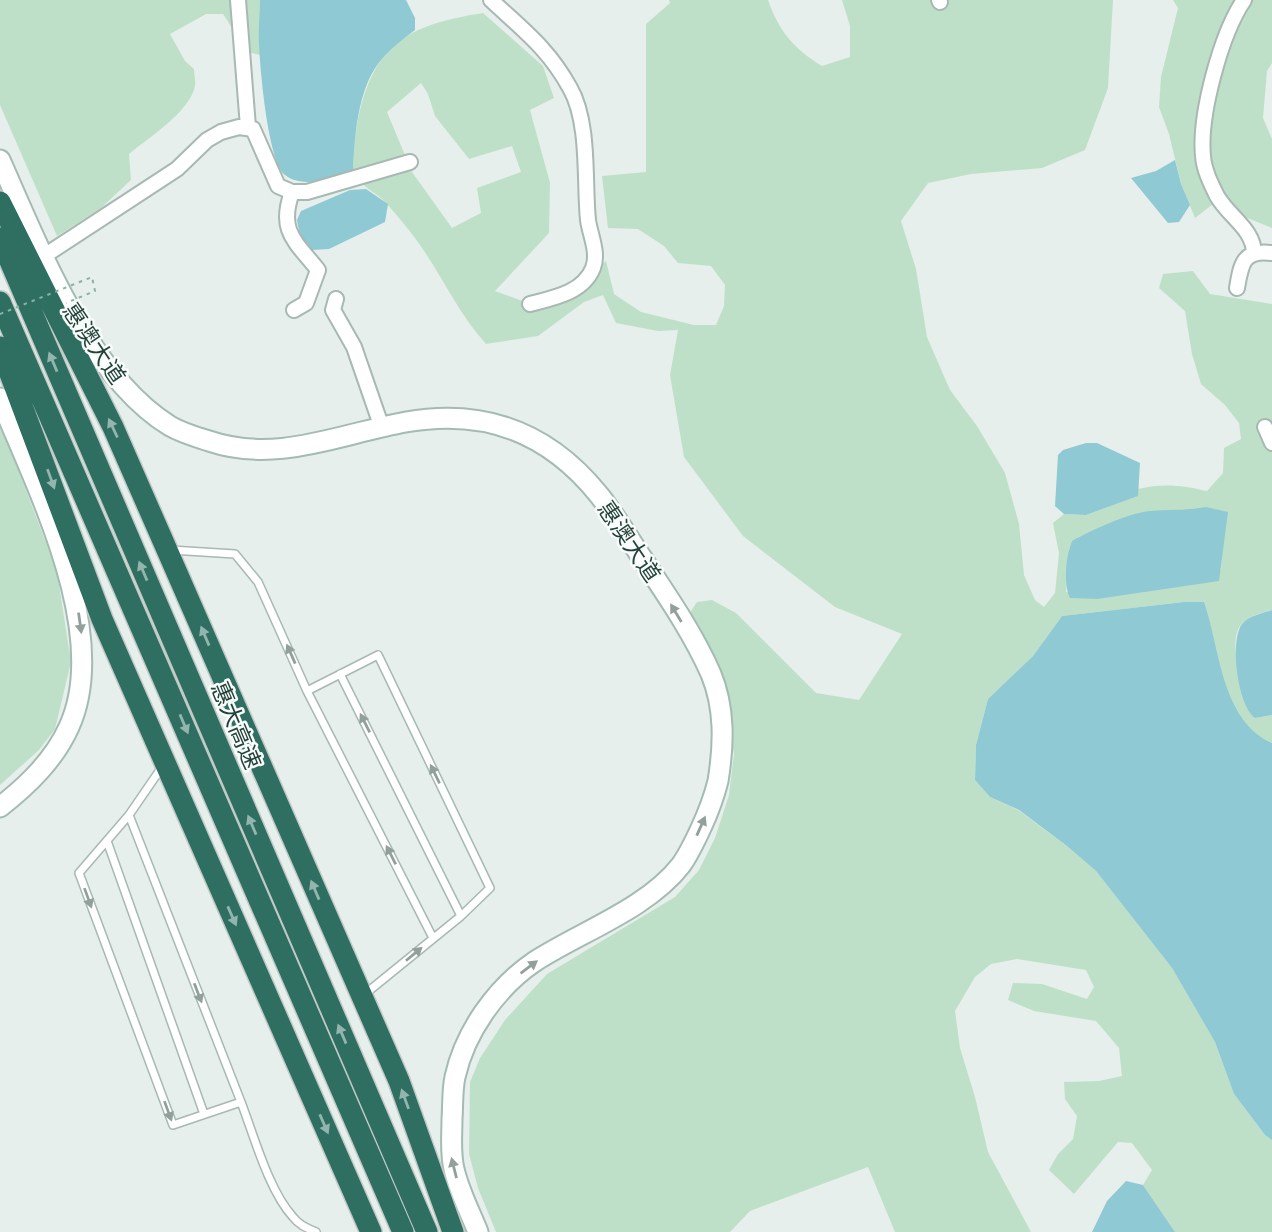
<svg xmlns="http://www.w3.org/2000/svg" width="1272" height="1232" font-family="'Noto Sans','Noto Sans SC',sans-serif">
  <style>
    .green { fill: #bfe0c8; fill-rule: evenodd }
    .water { fill: #8ec9d4 }
    .lines { fill: none; stroke-linecap: round; stroke-linejoin: round }
    .lane-casing { stroke: #a8b8b2; stroke-width: 10 }
    .street-casing { stroke: #a8b8b2; stroke-width: 18 }
    .secondary-casing { stroke: #a4bbb3; stroke-width: 23 }
    .highway-casing { stroke: #c2cac8; stroke-width: 24 }
    .lane { stroke: #fff; stroke-width: 7 }
    .street { stroke: #fff; stroke-width: 14 }
    .secondary { stroke: #fff; stroke-width: 19 }
    .highway { stroke: #2f6f62; stroke-width: 21 }
    .path-bridge { stroke: #86b3a5; stroke-width: 2; stroke-dasharray: 3.5 5; stroke-linecap: butt }
    .oneway { fill: #93b5ae }
    .oneway2 { fill: #92a09c }
    .labels { text-anchor: middle; dominant-baseline: central; stroke-width: 5; stroke-linejoin: round; paint-order: stroke }
    .street-label { font-size: 23px; fill: #24423a; stroke: #f7fbf9 }
  </style>
  <rect width="100%" height="100%" fill="#e6efeb"/>
  <path class="green" d="M0,0H260V55L248,52L223,14H206L170,34L185,61L194,69C194,74 196,81 195,86C190,112 148,138 129,154L131,180L101,208L57,236L0,105Z
    M669,0H768C779,31 793,48 822,66L850,57V26L842,0H1113L1108,88L1085,150L1042,168L971,174L928,183L901,221L916,269L927,337L950,390L977,426L1005,473L1019,524L1024,575L1035,600L1044,607L1055,593L1059,553L1053,523L1064,514L1086,515L1137,496L1138,489C1163,483 1182,485 1207,491L1223,473L1224,448L1241,439L1239,423L1225,405L1201,384L1192,354L1185,311L1159,288L1163,274L1193,271L1210,294L1272,304V610C1264,612 1253,615 1246,620C1221,636 1247,697 1255,718L1272,715V743C1221,720 1220,648 1203,602H1184L1062,616L1033,656L988,699L976,745L975,780L990,797L1018,810L1067,846L1096,871L1172,968L1215,1042L1234,1094L1265,1135L1272,1140V1232H1175L1143,1185L1152,1170L1132,1143L1118,1142L1074,1194L1049,1170L1058,1154L1073,1139L1077,1116L1065,1099L1064,1082L1099,1081L1122,1076L1119,1048L1096,1021L1034,1011L1008,1000L1013,983L1042,984L1087,999L1094,987L1086,970L1017,959L991,964L975,977L955,1011L960,1048L975,1097L988,1152L1031,1232H895L868,1167L750,1211L730,1232H496L478,1188L469,1154L470,1082L480,1058L505,1020L547,974L675,897L699,870L715,838L729,795L734,754L728,716L694,629L691,611L697,602L712,600L736,613L816,693L859,700L902,634L835,607L743,536L684,457L670,375L678,330L658,331L616,323L603,295L584,302L538,336L486,344C457,312 441,273 415,238C407,227 397,216 388,205C378,193 362,188 354,173C349,161 355,138 357,125C372,45 406,25 483,13L543,66L554,98L530,110L550,183L549,233L495,291L545,309L606,261L614,294L641,312L694,325H716L724,306L725,285L711,266L678,263L664,246L638,229L608,228L602,176L646,172V24L670,3ZM421,83L428,94L435,116L469,159L512,146L521,172L477,188L481,213L452,228L412,172L387,112ZM1206,507L1226,525L1222,544L1221,569L1066,592L1069,549L1072,541Z
    M1173,0H1272V63L1267,71L1263,118L1272,139V228L1213,204L1195,218L1181,184L1169,134L1159,107L1161,77L1178,8Z
    M0,421L57,572L71,662L55,729L39,750L0,785Z"/>
  <path class="water" d="M260,0H406L415,18V30C402,40 388,50 378,64C358,90 354,139 353,171L348,174C329,178 303,189 285,175C268,162 260,68 259,44C258,29 260,14 260,0Z
    M1175,160L1181,184L1190,205L1179,222L1168,223L1131,178L1156,171Z
    M366,189L388,204L385,222L329,249L312,250L301,242L297,220L301,211L350,190Z
    M1086,443H1097L1140,463L1138,496L1086,515L1064,514L1055,506L1058,455L1063,450Z
    M1206,507L1228,512L1219,581L1097,599L1070,598C1063,584 1066,555 1072,541C1092,530 1128,513 1150,511C1169,509 1187,511 1206,507Z
    M1184,602H1204C1220,648 1221,720 1272,743V1140L1265,1135L1234,1094L1215,1042L1172,968L1096,871L1067,846L1019,810L990,797L975,780L976,745L988,699L1033,656L1062,616Z
    M1272,610V715L1255,718C1238,707 1229,641 1242,624C1248,616 1263,613 1272,610Z
    M1126,1181L1143,1185L1175,1232H1092L1107,1201Z"/>
  <g class="lines">
    <defs>
      <path id="lane" d="M171,550L235,554L258,582L307,691L378,655L490,888L461,916L365,994
        M340,674L461,916
        M307,691L433,938
        M162,767L129,815L79,873L173,1125L241,1102C254,1136 269,1191 293,1217C299,1225 307,1228 316,1232
        M129,815L241,1102
        M107,841L204,1114"/>
      <path id="street" d="M238,0L248,127
        M491,0C523,30 548,48 570,88C590,123 584,181 588,220C590,235 599,253 593,268C583,293 553,298 530,304
        M939,0L940,2
        M1244,0C1221,34 1199,115 1203,156C1204,170 1211,184 1217,196C1229,217 1254,229 1254,254
        M292,192C278,231 295,241 318,270L306,303L294,310
        M44,256L177,169L207,140L221,132L239,127L253,129L278,186L292,192H307L410,162
        M1237,288C1241,264 1243,249 1272,253
        M336,299L333,310L354,347L382,428
        M1265,427L1272,443"/>
      <path id="secondary" d="M0,160C38,245 88,376 170,426C182,433 196,437 209,441C277,464 339,434 406,422C486,408 549,433 599,495C615,515 628,537 642,558C666,594 693,633 711,674C725,708 724,744 718,781C714,797 708,813 701,828C695,841 689,854 681,865C647,909 580,932 534,962C496,988 465,1032 455,1077C452,1091 453,1106 452,1119C452,1136 450,1153 454,1169C459,1191 470,1212 478,1232
        M0,398C36,487 112,633 69,727C54,760 28,785 0,807"/>
      <path id="highway" d="M0,202L113,427L167,550L399,1081L453,1232
        M0,238L427,1232
        M0,302L403,1232
        M0,347L102,619L371,1232"/>
    </defs>
    <use href="#lane" class="lane-casing"/>
    <use href="#street" class="street-casing"/>
    <use href="#secondary" class="secondary-casing"/>
    <use href="#highway" class="highway-casing"/>
    <use href="#lane" class="lane"/>
    <use href="#street" class="street"/>
    <use href="#secondary" class="secondary"/>
    <use href="#highway" class="highway"/>
    <path class="path-bridge" d="M0,314L92,277L95,291L66,303"/>
  </g>
  <defs><path id="oneway-solid" d="M-6-.8H1V-3.2L6.5 0L1 3.2V.8H-6Z" transform="scale(1.75)"/></defs>
  <g class="oneway">
    <use href="#oneway-solid" transform="translate(53 362) rotate(-113)"/>
    <use href="#oneway-solid" transform="translate(113 428) rotate(-115)"/>
    <use href="#oneway-solid" transform="translate(51 479) rotate(70)"/>
    <use href="#oneway-solid" transform="translate(143 571) rotate(-113)"/>
    <use href="#oneway-solid" transform="translate(205 636) rotate(-113)"/>
    <use href="#oneway-solid" transform="translate(184 724) rotate(67)"/>
    <use href="#oneway-solid" transform="translate(252 825) rotate(-113)"/>
    <use href="#oneway-solid" transform="translate(315 890) rotate(-113)"/>
    <use href="#oneway-solid" transform="translate(232 916) rotate(66)"/>
    <use href="#oneway-solid" transform="translate(342 1034) rotate(-113)"/>
    <use href="#oneway-solid" transform="translate(405 1099) rotate(-110)"/>
    <use href="#oneway-solid" transform="translate(324 1124) rotate(66)"/>
  </g>
  <g class="oneway2">
    <use href="#oneway-solid" transform="translate(676 613) rotate(-121)"/>
    <use href="#oneway-solid" transform="translate(80 623) rotate(82)"/>
    <use href="#oneway-solid" transform="translate(291 654) rotate(-114)"/>
    <use href="#oneway-solid" transform="translate(365 723) rotate(-117)"/>
    <use href="#oneway-solid" transform="translate(435 774) rotate(-116)"/>
    <use href="#oneway-solid" transform="translate(701 826) rotate(-66)"/>
    <use href="#oneway-solid" transform="translate(391 855) rotate(-117)"/>
    <use href="#oneway-solid" transform="translate(88 898) rotate(70)"/>
    <use href="#oneway-solid" transform="translate(414 954) rotate(-40)"/>
    <use href="#oneway-solid" transform="translate(529 967) rotate(-37)"/>
    <use href="#oneway-solid" transform="translate(198 993) rotate(69)"/>
    <use href="#oneway-solid" transform="translate(168 1111) rotate(70)"/>
    <use href="#oneway-solid" transform="translate(454 1168) rotate(-104)"/>
  </g>
  <g class="labels">
    <g class="street-label">
      <text transform="translate(95 343) rotate(56)">惠澳大道</text>
      <text transform="translate(630 541) rotate(56)">惠澳大道</text>
      <text transform="translate(237 725) rotate(67)">惠大高速</text>
    </g>
  </g>
</svg>
